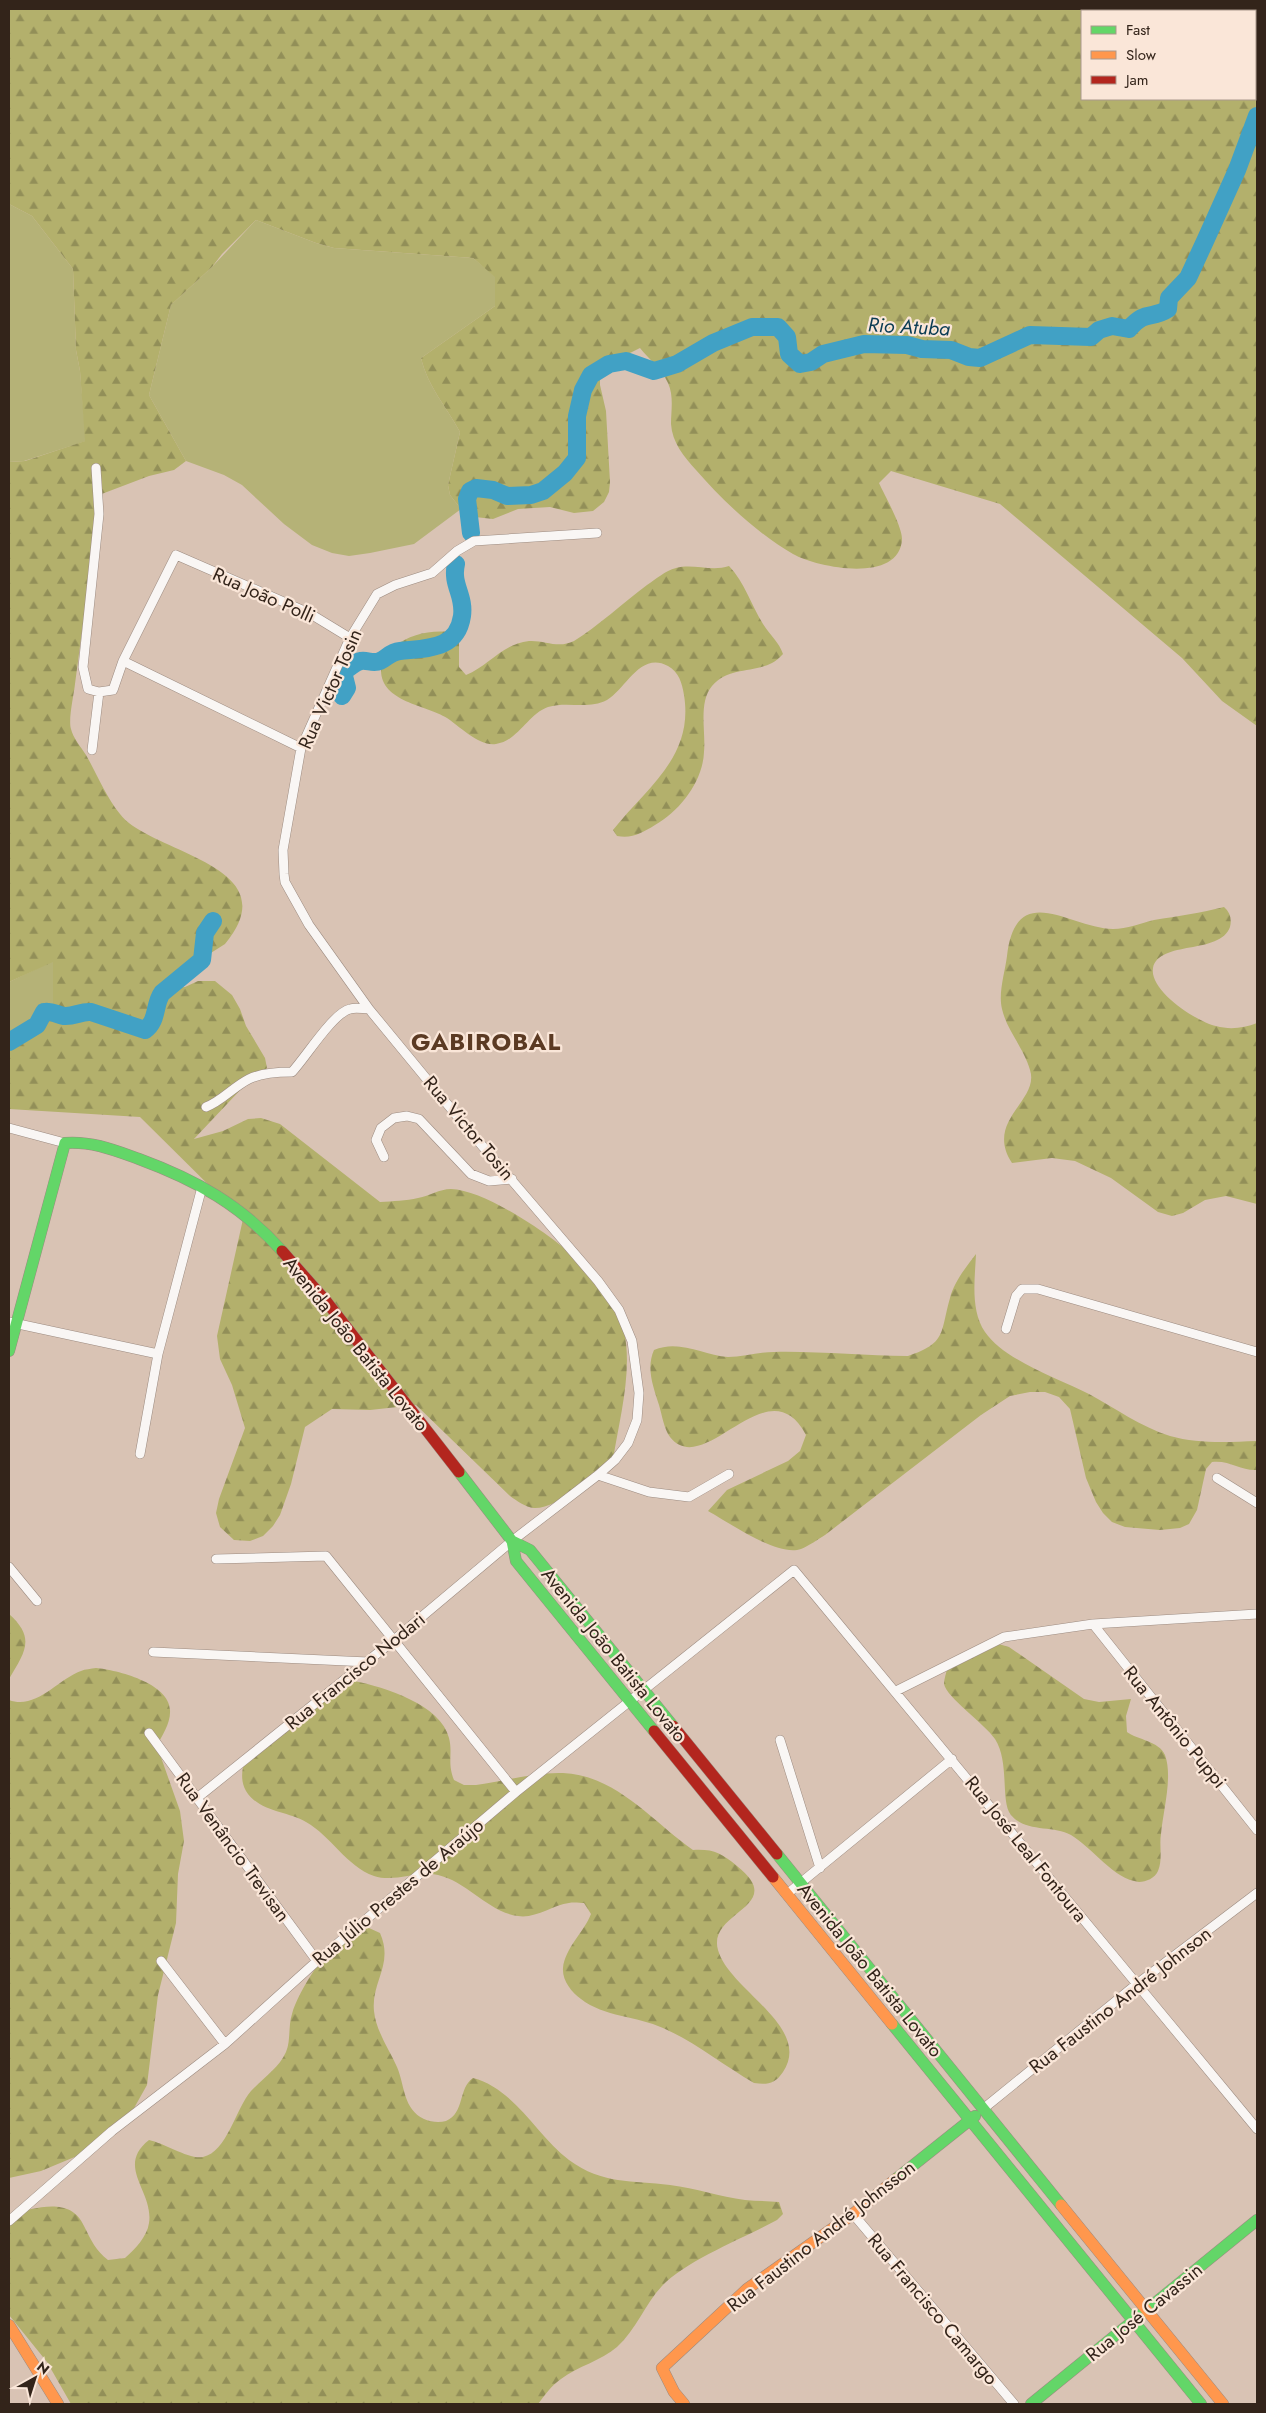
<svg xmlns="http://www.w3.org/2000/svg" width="1266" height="2413" font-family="Jost,sans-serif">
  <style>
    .grass { fill: #b5b277 }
    .forest { fill: url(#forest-firs); fill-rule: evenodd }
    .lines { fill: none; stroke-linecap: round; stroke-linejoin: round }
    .river { stroke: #41a1c5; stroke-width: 18 }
    .street-casing { stroke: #9c8b80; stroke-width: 10 }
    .fast-casing { stroke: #9c8b80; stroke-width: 12 }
    .slow-casing { stroke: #9c8b80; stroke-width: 12 }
    .jam-casing { stroke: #9c8b80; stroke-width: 12 }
    .street { stroke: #f9f6f4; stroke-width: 9 }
    .fast { stroke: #63d668; stroke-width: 11 }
    .slow { stroke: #ff974d; stroke-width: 11 }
    .jam { stroke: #b3261e; stroke-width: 11 }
    .labels { text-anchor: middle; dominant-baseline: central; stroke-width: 4.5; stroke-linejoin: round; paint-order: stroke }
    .street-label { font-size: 19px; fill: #33241a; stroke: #fae6d8 }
    .water-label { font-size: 20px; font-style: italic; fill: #0a3b53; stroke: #fae6d8 }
    .district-label { font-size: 24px; font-weight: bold; letter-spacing: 1px; fill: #5b3a23; stroke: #fae6d8 }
  </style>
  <defs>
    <pattern id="forest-firs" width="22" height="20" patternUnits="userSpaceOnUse" patternTransform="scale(1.25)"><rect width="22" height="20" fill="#b3b06c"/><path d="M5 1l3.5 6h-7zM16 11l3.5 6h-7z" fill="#928f58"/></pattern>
  </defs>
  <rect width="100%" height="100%" fill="#d9c3b4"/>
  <path class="grass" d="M9,204L32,216L73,269L76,350L80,371L86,441L24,461L9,462Z
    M256,220L316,243L334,248L473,258L495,276V306L421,358C428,387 446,406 460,432L448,485L450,495L461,509L414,544L370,553L349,556L332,553L312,545L284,524L242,485L224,475L186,461L149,395L171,305L212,267Z
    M53,961V1005L9,1034V982Z"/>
  <path class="forest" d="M9,9H1257V726L1222,701L1182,658L1000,504L891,471L879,483C885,496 902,526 902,539C900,584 818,568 793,554C758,534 723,501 696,470C684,457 672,442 671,424C671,411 674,396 668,383C663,371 648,358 640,348L600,368V385L606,411L610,482L609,492L604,502L593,511L574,513L550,507L518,509L493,519L475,517L461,509L450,495L448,485L460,432C446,406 428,387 421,358L495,306V277L473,258L334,248L316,243L256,220L222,254L212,267L171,305L149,395L186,461L174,470L149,476L99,495C93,558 83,621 75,684C74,694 68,720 71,729C73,738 81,747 86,755C97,774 106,797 120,814C150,854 291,864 225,944L154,989L185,987L198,981H215L232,995L240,1009L246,1026L265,1058L267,1068L257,1078L244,1086L194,1139L223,1131L248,1119L261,1118L280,1124L380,1202C393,1201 406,1201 418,1198C430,1196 439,1189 451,1189C486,1190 554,1237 579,1261C592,1274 620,1314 624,1331C633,1372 619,1420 613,1460C594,1474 559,1509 534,1508C525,1507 517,1501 510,1496L416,1405L370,1410L332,1409L305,1427L291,1484L280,1515L273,1526L263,1536L250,1541L234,1540L220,1527L216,1513L219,1499L245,1428L232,1385L220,1359L217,1336L243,1219L140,1117L9,1109V1034L53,1005V962L9,982V462L25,461L85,441L80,371L76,350L73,269L32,216L9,204ZM1082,11H1255V99H1082Z
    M729,566C745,583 751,605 763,624C770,635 779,642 783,654C780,657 776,661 772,663C752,673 728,667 712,686C698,703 706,731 704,752C703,781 680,811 655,825C642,833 632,839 617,836L613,830C647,787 694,757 684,695C682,683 679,672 668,666C640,651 626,689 607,700C588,710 568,701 548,707C528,714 518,741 496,744C480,747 459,726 447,718C426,705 380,702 381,669C381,660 386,652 393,647C411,634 429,630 450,632L459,641V667L466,675C489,666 502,644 529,641C545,640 558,649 574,641C597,627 624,602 647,585C656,579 665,571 676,568C693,563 711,572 729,566Z
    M1224,907C1230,912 1232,919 1230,927C1220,955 1159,940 1153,968C1149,991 1197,1022 1216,1026C1230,1030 1244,1028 1257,1023V1204L1226,1196L1205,1200L1183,1213L1172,1216L1158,1212L1111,1178L1075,1161L1052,1158L1012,1163C984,1120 1040,1101 1030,1070C1024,1048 1007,1031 1002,1009C998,993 1005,972 1007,956C1016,878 1071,929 1113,929C1127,929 1141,923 1154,920C1178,916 1201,913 1224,907Z
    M976,1254C975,1278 970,1310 985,1332C1004,1360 1059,1379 1089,1394C1115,1408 1141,1427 1170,1436C1198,1444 1228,1442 1257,1441V1470C1241,1471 1230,1460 1212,1462L1206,1469L1197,1510L1189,1524L1180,1528L1160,1530L1125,1527L1112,1522L1103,1513L1096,1502L1086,1478L1070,1409L1059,1397L1045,1392H1030L1010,1396L981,1415L825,1535C818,1539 809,1546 801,1549C777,1557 730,1523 708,1511L727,1490L788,1461L800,1451L806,1435C768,1363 705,1481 670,1437C664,1429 662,1415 659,1405C653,1386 646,1368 654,1350C679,1339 703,1355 728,1357C743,1357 759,1352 774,1352C818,1351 863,1356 908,1356C947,1343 940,1333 950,1298C954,1282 966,1267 976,1254Z
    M9,1614C36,1638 25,1652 9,1679Z
    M995,1643L1009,1647L1084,1699L1099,1702L1131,1699L1126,1716L1127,1732C1138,1740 1159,1741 1165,1755C1173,1777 1163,1811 1161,1834C1159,1846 1163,1859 1158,1871C1155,1878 1146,1882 1139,1882C1113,1879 1093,1848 1071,1835C1053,1825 1026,1833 1011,1815C1000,1802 1010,1762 995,1739C984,1723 947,1698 944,1684C944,1679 946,1674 947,1669Z
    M96,1668C117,1670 169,1683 170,1710C171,1723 162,1735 157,1746L180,1811L184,1841L178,1874L176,1923L158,1995L147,2085L129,2117L77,2156L41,2171L9,2178V1700C36,1710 57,1680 81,1671C85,1669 91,1669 96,1668Z
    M354,1681C385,1687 441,1705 449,1738C453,1753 447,1763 454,1780L464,1785H476C504,1781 535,1772 563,1773C616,1775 653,1822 693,1850C714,1849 721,1853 737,1866C789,1907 707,1911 718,1950C729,1990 813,2027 783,2072C775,2084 767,2085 754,2083C723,2065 695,2042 663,2028C637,2016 604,2017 581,1999C571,1992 562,1980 563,1968C565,1948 584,1932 591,1914L584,1903C580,1903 574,1902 569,1903C553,1905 535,1919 518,1916C488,1912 468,1882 438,1875C417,1870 395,1883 374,1876C346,1866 331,1836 306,1822C287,1811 259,1812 246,1791C240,1780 242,1770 245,1758L343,1684Z
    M369,1928L380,1933C394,1965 371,1981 374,2011C376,2031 389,2049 397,2067C405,2086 403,2109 424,2119C430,2122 439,2123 446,2121C465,2113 458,2088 473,2078C515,2089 536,2135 569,2160C603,2185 632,2180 670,2185C696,2188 720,2197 745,2200C756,2201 768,2201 779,2202L783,2214L777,2220C744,2238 687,2260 662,2286C645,2304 636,2330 617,2347C601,2361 578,2366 561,2379C551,2386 545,2395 538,2404H71L47,2362L9,2315V2214C35,2209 70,2195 84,2226C91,2240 96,2251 108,2260L125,2258C135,2249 147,2237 149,2223C154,2191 115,2167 149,2140C164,2143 190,2160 203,2157C227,2152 236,2108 251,2091C263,2078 279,2068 286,2052C291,2040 288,2026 292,2014C298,1991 331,1939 354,1930C358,1928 365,1928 369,1928Z"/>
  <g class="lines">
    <path class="river" d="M471,533L467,499L470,491L476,488L493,490L507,496L531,495L543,491L565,473L577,458V416L583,390L591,375L609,364L626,361L654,371L677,364L713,343L752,327H778L787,337L789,354L800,364L811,362L823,354L864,344L907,345L922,349L951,350L969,357L980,358L1030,335L1091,337L1099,330L1112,326L1129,329C1146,309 1151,320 1168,309L1169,298L1188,278L1206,239L1237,170L1257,116
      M342,696L347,688L344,676L345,671C350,667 355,662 361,661C368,660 373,664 380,661C387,658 390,652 400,651C427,648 457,650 462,616C465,595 451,585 456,564
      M9,1042L37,1025L44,1012C51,1010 57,1015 64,1016C74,1017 81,1011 91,1012L145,1030C158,1021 154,1004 162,993L202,960L205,933L213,921"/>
    <defs>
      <path id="street" d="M96,468L99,514L83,667L88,689L99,692L113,690L123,661L176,555L309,613L350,638
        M123,661L301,748
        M92,750L99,692
        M206,1107C222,1101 233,1087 249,1079C261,1073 278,1072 292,1072C306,1057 333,1013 350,1009C356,1007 363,1009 369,1009
        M9,1128L65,1143
        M384,1157L376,1140L381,1128L394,1118L407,1116L419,1119L471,1174L489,1181L512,1179
        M9,1322L158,1354
        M1006,1329L1016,1296L1022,1289H1038L1257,1352
        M140,1454L158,1354L202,1187
        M598,1475L649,1492L689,1497L729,1474
        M1217,1478L1257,1503
        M216,1559L326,1556L516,1792
        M9,1567L37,1601
        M1093,1624L1257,1830
        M153,1652L368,1662
        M896,1691L1004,1637L1093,1624L1257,1614
        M149,1733L317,1961
        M780,1740L820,1868
        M197,1798L394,1640L512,1541L598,1475L615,1460L628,1443L637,1420L639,1393L632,1341L619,1310L598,1281L467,1128L369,1009L309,925L285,882L284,874L283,850L301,748L350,638L377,594L395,585L432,573L457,551L474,541L597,533
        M787,1894L952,1759
        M161,1961L225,2044
        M983,2109L1137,1984L1257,1893
        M853,2214L1014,2404
        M9,2221L112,2131L225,2044L317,1961L516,1792L794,1570L1257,2129"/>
      <path id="fast" d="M9,1351L65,1143C92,1141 114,1150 139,1159C196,1180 241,1205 282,1251
        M459,1472L512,1541L516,1561L654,1731
        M512,1541L530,1550L673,1726
        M777,1854L1061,2205
        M892,2024L1201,2404
        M896,2179L975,2116
        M1031,2404L1257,2220"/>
      <path id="slow" d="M773,1877L892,2024
        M1061,2205L1223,2404
        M9,2325L58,2404
        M684,2404L674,2392L662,2368L747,2289L853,2214L896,2179"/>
      <path id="jam" d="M282,1251L326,1301L459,1472
        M673,1726L777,1854
        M654,1731L773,1877"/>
    </defs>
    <use href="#street" class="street-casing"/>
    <use href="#fast" class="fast-casing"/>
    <use href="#slow" class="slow-casing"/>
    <use href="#jam" class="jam-casing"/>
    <use href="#street" class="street"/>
    <use href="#fast" class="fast"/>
    <use href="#slow" class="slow"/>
    <use href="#jam" class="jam"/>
  </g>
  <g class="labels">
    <g class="street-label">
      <text transform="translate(264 595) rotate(24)">Rua João Polli</text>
      <text transform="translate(330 689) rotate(-66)">Rua Victor Tosin</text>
      <text transform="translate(469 1128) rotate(50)">Rua Victor Tosin</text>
      <text transform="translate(356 1344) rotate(51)">Avenida João Batista Lovato</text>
      <text transform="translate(614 1655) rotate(51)">Avenida João Batista Lovato</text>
      <text transform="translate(355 1671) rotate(-39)">Rua Francisco Nodari</text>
      <text transform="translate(1175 1727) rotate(51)">Rua Antônio Puppi</text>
      <text transform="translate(233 1847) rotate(54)">Rua Venâncio Trevisan</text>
      <text transform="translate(1026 1849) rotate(51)">Rua José Leal Fontoura</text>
      <text transform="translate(398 1892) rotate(-40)">Rua Júlio Prestes de Araújo</text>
      <text transform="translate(870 1970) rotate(51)">Avenida João Batista Lovato</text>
      <text transform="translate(1120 2000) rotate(-38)">Rua Faustino André Johnson</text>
      <text transform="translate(821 2236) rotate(-38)">Rua Faustino André Johnsson</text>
      <text transform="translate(933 2309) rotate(50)">Rua Francisco Camargo</text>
      <text transform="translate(1144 2312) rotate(-39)">Rua José Cavassin</text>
    </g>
    <g class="water-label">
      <text transform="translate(909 327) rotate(3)">Rio Atuba</text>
    </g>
    <g class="district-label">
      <text x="486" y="1041">GABIROBAL</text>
    </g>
  </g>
  <rect width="1266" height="2413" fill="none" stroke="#33241a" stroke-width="20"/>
  <rect x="1081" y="10" width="175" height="90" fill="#fae6d8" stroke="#aa988c"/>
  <rect x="1091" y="26" width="25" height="8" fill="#63d668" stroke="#aa988c"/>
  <text x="1126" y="35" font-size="15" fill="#33241a">Fast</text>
  <rect x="1091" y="51" width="25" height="8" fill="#ff974d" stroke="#aa988c"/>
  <text x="1126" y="60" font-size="15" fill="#33241a">Slow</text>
  <rect x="1091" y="76" width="25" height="8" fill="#b3261e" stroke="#aa988c"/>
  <text x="1126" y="85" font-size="15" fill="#33241a">Jam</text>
  <g transform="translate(35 2378) rotate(39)" stroke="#fae6d8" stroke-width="4" paint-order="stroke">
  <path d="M0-4L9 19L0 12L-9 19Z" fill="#33241a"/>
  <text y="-8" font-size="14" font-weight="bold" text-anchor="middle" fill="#33241a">N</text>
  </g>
</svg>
